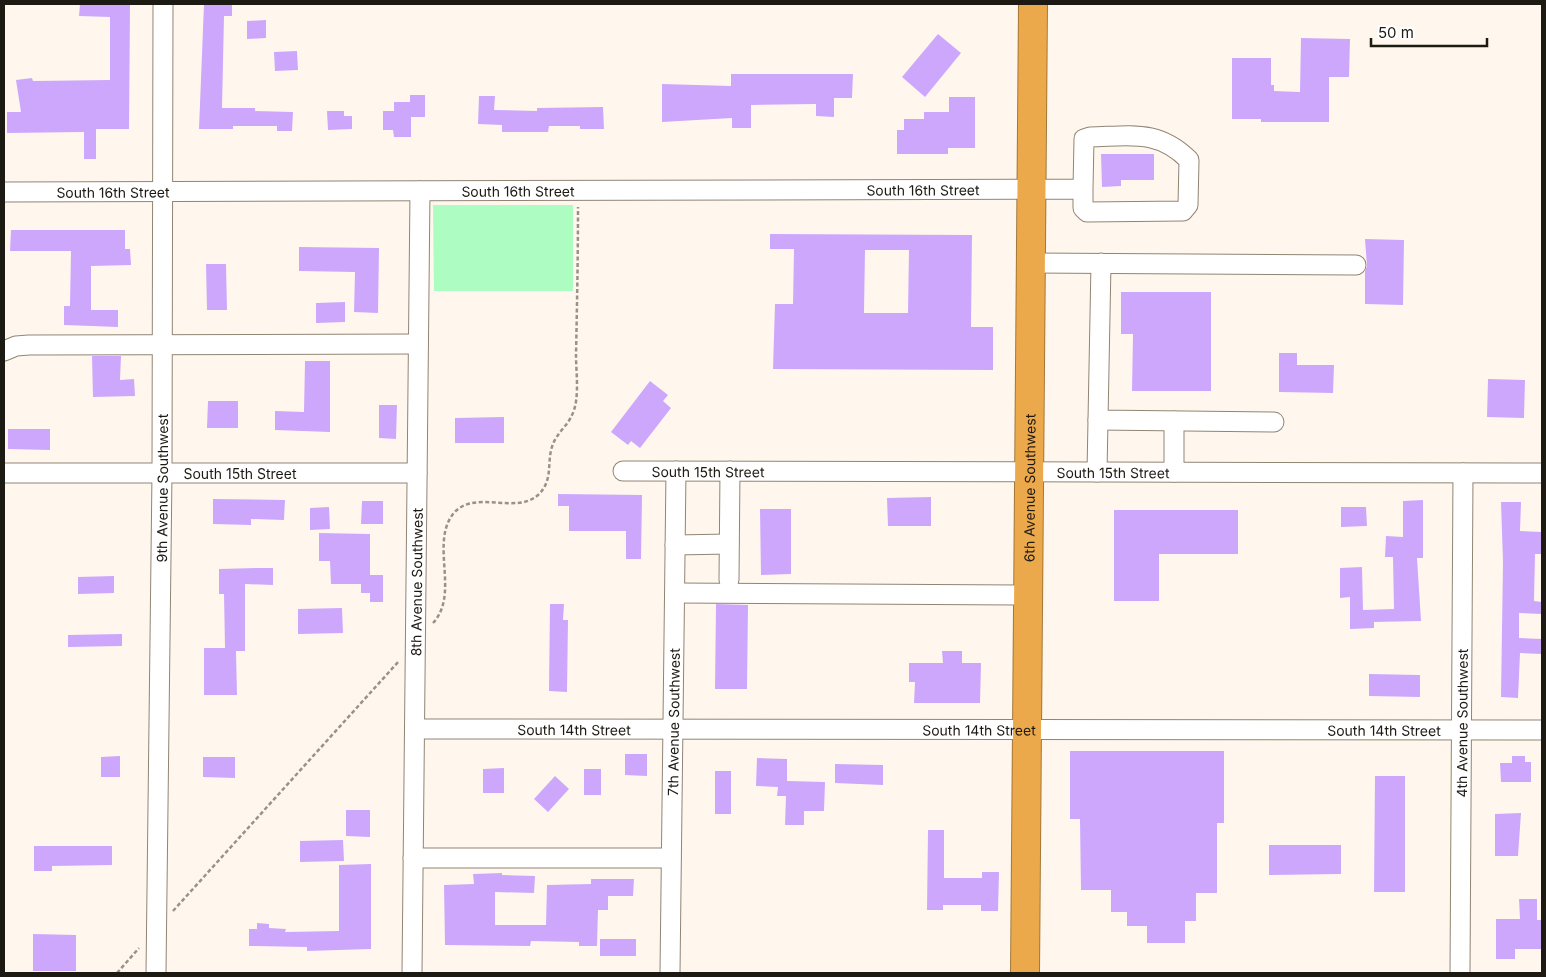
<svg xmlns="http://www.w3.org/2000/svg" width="1546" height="977" font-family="Inter,sans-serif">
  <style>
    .green { fill: #adfcc2 }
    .building { fill: #cda7fc; fill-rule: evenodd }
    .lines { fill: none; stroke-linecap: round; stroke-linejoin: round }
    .minor-casing { stroke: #908475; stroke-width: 21 }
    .highway-casing { stroke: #a47737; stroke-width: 30 }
    .path { stroke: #989289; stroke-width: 2.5; stroke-dasharray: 4 2.5; stroke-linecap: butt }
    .minor { stroke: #fff; stroke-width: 19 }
    .highway { stroke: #eca94b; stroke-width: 28 }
    .labels { text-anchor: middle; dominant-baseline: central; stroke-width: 5; stroke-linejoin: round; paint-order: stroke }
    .street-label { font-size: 14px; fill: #1d1913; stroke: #fff }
  </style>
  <rect width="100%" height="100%" fill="#fff7ed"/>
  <path class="green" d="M433,205H573V291H434Z"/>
  <path class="building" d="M80,4H130L129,129H96V159H84V132L7,133V112H21L16,80L32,78L33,81L110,80V17L79,16Z
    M204,4H232V16H224L222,108H255V111L293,112L292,131H277V126H233V129H199Z
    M266,20V38L247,39V21Z
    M938,34L961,53L925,97L902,77Z
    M1301,38L1350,39L1349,77H1329V122H1261V119H1232V58H1271V85H1274V91L1300,92Z
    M297,51L298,70L275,71L274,52Z
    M731,74H853L852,98H834V117L816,116V104L751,105V128H732V118L662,122V84L731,86Z
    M410,95H425V117H411V137H394L393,130H383V111H394V102H410Z
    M479,96H495L494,110L537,111V108L603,107L604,129H580V126H549L548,132H502V125L478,124Z
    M949,97H975V148H948V154H897V130H904V119H924V112H949Z
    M327,111H344V116H352V129L328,130Z
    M1101,154H1154V180H1121V186L1102,187Z
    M11,230H125V249H130L131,265L91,266V310H118V327L64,325V306H70L71,251H10Z
    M770,234L972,235L971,327H993V370L773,369L775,304H793L794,249H770ZM865,250H909L908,313H864Z
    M1365,239L1404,240L1403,305L1365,304V271L1367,266Z
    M299,247L379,248L378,313L354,312L355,272L299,271Z
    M206,264H226L227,310H207Z
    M1121,292H1211V391H1132L1133,334H1121Z
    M345,302V322L316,323V303Z
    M1279,353H1297V365H1334L1333,393L1279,392Z
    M92,356H121L120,380L134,379L135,396L93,397Z
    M305,361H330V432L275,430V411L304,412Z
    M1488,379L1525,380L1524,418L1487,417Z
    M650,381L668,395L663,401L671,408L640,448L631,441L628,445L611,432Z
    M208,401H238V428H207Z
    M379,405H397L396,439L379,438Z
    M504,417V443H455V418Z
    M8,429H50V450L8,449Z
    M558,494L642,495L641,559H626V531H569V506H558Z
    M931,497V526H888L887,498Z
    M213,499L285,500L284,520L251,519V525L213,524Z
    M1423,500V558H1417L1421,621L1374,622V628L1350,629V597L1340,598V568L1362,567L1363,610L1394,609L1393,557H1385L1386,536L1403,537V501Z
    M362,501H383V524H361Z
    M1501,502H1521L1520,531L1542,532V554H1535L1534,601L1542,602V614L1519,613V638L1542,639V654L1520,653L1518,698L1501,697L1503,562Z
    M329,507L330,529L310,530V508Z
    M1341,507H1366L1367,526L1341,527Z
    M760,509H791V574L761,575Z
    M1114,510H1238V554H1159V601H1114Z
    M319,533L370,534V575H383V602H370V593H361V584H331L330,561H319Z
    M257,568H273V585L245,584V651H236L237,695H204V648H225L224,594H219V569Z
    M114,576V593L78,594V577Z
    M550,604H564L563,620H568L567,692L549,691Z
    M716,604L748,605L747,689H715Z
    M342,608L343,633L298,634V609Z
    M122,634V646L68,647V635Z
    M942,651H962V663H981L980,703H914L915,682H909V663H943Z
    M1369,674L1420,675V697L1369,696Z
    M1070,751H1224V823H1217V893H1196V921H1185V943H1147V926H1127V912H1111V890H1081L1080,819H1070Z
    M625,754H647V776L625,775Z
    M120,756V777H101V757Z
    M1512,756H1525V762H1531V782H1501L1500,763H1512Z
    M203,757H235V778L203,777Z
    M757,758L787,759V781L825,782L824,811H804V825H785L786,796H777L778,787L756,786Z
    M835,764L883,765V785L835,783Z
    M504,768V793H483V769Z
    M584,769H601V795H584Z
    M715,771H731V814H715Z
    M555,776L569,789L548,812L534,799Z
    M1375,776H1405V892H1374Z
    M346,810H370V837L346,836Z
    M1521,813L1518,856H1495V814Z
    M928,830H944V878H982V872H999L998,911H981V905H943V910H927Z
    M343,840L344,861L300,862V841Z
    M1269,845H1341V874L1269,875Z
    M34,846H112V865L52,866V871H34Z
    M371,864V949L307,951V947L249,946V929H257V923L269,924V928L286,929L285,932L339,931V865Z
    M502,873V875L535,876L534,893L495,892V925H546L547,885L591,884V879H634L633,896H608V910H598L597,946H579V942L531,941L530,946L445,945L444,885L474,884L473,874Z
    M1519,899H1537V920H1542V949H1515V959H1496V919H1520Z
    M33,934L76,935V971H33Z
    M600,939H636V956H600Z"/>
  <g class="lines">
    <defs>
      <g id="minor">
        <path id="s1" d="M4,192L1083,189V208L1087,212L1183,211L1188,205L1189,160C1158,129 1131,136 1090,137L1084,139L1083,189"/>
        <path d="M1031,263L1356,265"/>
        <path d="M1101,263L1098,420L1274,422"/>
        <path d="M4,351L16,346L29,345L418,344"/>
        <path d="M1174,421V472"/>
        <path id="s2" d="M623,471L1542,473"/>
        <path d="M1097,472L1098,420"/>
        <path id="s3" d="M4,473H417"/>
        <path d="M675,545L729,544"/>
        <path d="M729,580L730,471"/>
        <path d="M675,593L1029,595"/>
        <path id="s4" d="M415,729L1542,730"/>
        <path d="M413,858H671"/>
        <path id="s5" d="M156,973L162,473L163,4"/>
        <path id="s6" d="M412,973L420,191"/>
        <path id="s7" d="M670,973L676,471"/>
        <path id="s8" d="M1460,973L1463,473"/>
      </g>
      <g id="highway">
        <path id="s9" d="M1025,973L1033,4"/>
      </g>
    </defs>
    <use href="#minor" class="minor-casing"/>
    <use href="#highway" class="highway-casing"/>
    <path class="path" d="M433,623C460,594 430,544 453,514C474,488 517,516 539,494C554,479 546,461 553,444C557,433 568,425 572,415C580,399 576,373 576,355C577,306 578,256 578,207
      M173,911L399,661
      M117,973L139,948"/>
    <use href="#minor" class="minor"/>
    <use href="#highway" class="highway"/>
  </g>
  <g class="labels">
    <g class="street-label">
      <text stroke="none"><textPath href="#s1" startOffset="919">South 16th Street</textPath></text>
      <text stroke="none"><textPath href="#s1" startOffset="514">South 16th Street</textPath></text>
      <text stroke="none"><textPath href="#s1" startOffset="109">South 16th Street</textPath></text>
      <text stroke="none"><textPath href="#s2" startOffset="85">South 15th Street</textPath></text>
      <text stroke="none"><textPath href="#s2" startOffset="490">South 15th Street</textPath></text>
      <text stroke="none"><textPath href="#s3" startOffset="236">South 15th Street</textPath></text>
      <text stroke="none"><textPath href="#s5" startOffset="485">9th Avenue Southwest</textPath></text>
      <text stroke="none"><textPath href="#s9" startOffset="485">6th Avenue Southwest</textPath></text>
      <text stroke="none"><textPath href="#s6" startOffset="391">8th Avenue Southwest</textPath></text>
      <text stroke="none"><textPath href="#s7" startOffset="251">7th Avenue Southwest</textPath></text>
      <text stroke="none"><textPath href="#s8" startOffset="250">4th Avenue Southwest</textPath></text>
      <text stroke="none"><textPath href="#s4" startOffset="159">South 14th Street</textPath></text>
      <text stroke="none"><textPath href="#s4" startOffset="564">South 14th Street</textPath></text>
      <text stroke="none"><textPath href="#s4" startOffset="969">South 14th Street</textPath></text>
    </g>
  </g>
  <rect width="1546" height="977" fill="none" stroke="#1d1913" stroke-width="10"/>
  <path d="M1371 38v8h116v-8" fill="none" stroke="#1d1913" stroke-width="2.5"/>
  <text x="1378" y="38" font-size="15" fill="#1d1913" stroke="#ffffff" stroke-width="4" paint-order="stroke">50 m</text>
</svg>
